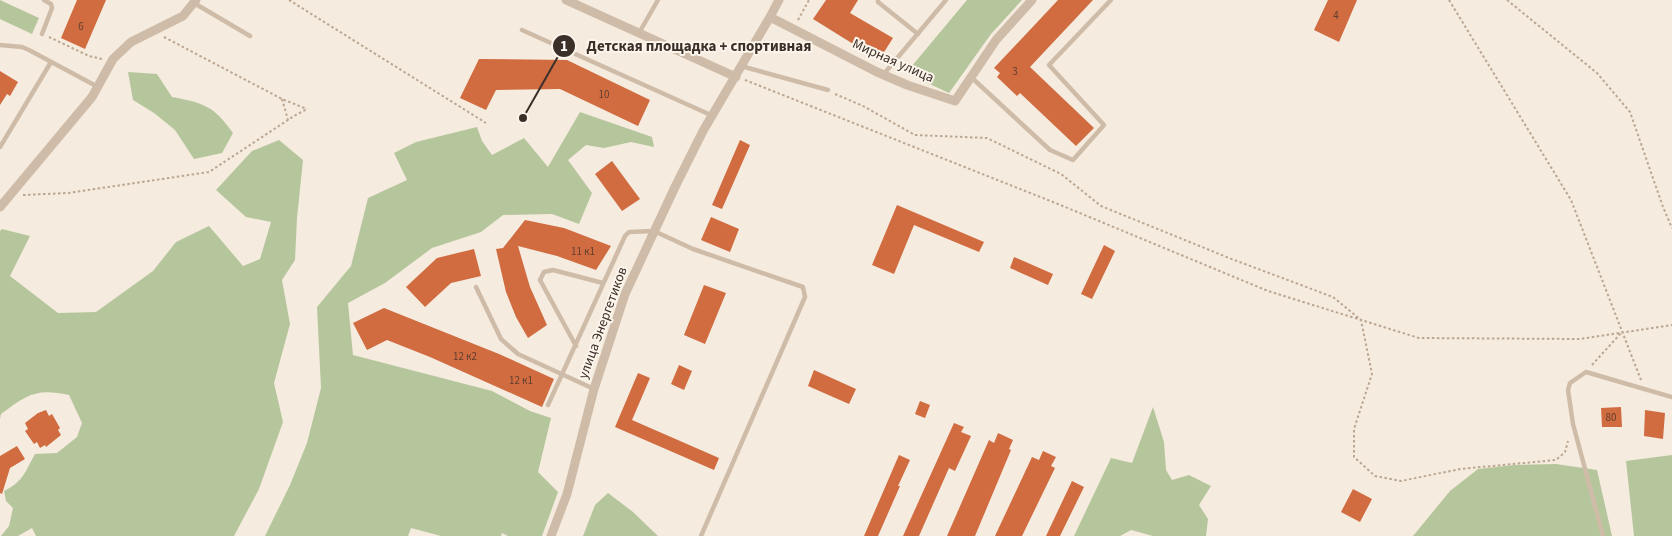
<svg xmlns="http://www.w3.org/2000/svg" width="1672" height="536" font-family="'Source Sans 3',sans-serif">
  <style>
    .green { fill: #b6c69c }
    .building { fill: #d16b40 }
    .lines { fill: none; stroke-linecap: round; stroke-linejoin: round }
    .path { stroke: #bba692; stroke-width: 2; stroke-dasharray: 2.5 2.5; stroke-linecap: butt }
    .service { stroke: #cfbca8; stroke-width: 4.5 }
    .minor { stroke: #cfbca8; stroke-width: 9 }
    .labels { text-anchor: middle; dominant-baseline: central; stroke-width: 4; stroke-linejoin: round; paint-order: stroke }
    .number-label { font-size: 11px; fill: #603f2f }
    .street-label { font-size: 14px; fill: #3b3029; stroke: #fcf5eb }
    .leader { fill: none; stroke: #3b3029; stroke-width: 2 }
    .callout-dot { fill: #3b3029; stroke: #fcf5eb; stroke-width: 2 }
    .mark-label { font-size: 15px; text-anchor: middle; font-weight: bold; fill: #fff }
    .callout-label { font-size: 15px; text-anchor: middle; font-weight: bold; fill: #3b3029; stroke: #fcf5eb; stroke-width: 4; stroke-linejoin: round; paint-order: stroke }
  </style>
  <rect width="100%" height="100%" fill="#f5ebde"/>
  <path class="green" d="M0,0L39,18L32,34L0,19Z
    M967,0H1022L991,34L949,93L906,73Z
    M128,72L157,74L172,97C204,103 214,106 233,133L222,153L194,159L175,130L154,113L133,100Z
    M580,112L652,137L654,147L631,142L604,148L586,145L568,160L592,193L579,224L552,214L503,215L481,232L432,248L385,283L348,303L353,355L492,391L530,411L551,418L538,472L558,492L542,536H508L502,533L501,536H441L411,528L408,536H265L290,485L307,443L321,388L317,307L351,266L368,198L407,180L394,153L416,142L477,127L482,141L492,155L524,138L548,167Z
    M279,140L303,160L297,218L295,260L282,280L290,324L274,383L283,422L259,489L234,536H36L32,528L18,536H1L9,526L13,508L6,501L4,491C23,482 25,472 35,454L57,453L77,437L82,423L69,395C36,388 27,395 1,414L0,419V231L2,229L30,236L10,276L58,313L96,312L153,271L176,242L209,226L243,266L260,259L271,222L246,217L216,190L252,151Z
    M1153,407L1164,442L1166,470L1172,480L1189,475L1211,486L1199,505L1208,519L1206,536H1153L1131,530L1120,536H1074L1111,458L1132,463Z
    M1672,455V536H1634L1626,461Z
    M1556,464L1597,470L1612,536H1413L1450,491L1478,469L1514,465Z
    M608,493L633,512L658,536H583L595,505Z"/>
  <path class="building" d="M77,0H106L85,49L61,38Z
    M826,0H858L850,13L893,38L879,60L813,19Z
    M1058,0H1093L1030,67L1094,128L1076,146L1020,93L1017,96L997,77L1000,73L994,68Z
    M1328,0H1357L1339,42L1314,30Z
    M479,59L567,60L650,100L638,126L560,89L496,90L486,110L460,98Z
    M0,71L18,82L10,96L7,94L0,105Z
    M740,140L750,145L722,209L712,205Z
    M612,161L640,199L622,211L595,174Z
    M897,205L984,242L979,252L914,225L894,274L872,265Z
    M711,217L739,229L730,252L701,240Z
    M525,220L564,228L611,246L596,270L557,256L518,246L530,287L547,325L528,338L516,317L506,292L496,249L503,248Z
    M1104,245L1115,251L1092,299L1081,294Z
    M474,249L481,276L451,283L425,307L406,287L437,258Z
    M1014,257L1053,274L1048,285L1010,268Z
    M704,285L726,293L705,344L684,335Z
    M384,308L499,354L554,379L542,407L430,357L387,340L367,350L353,323Z
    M679,365L692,371L684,390L671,384Z
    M814,370L856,389L849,404L808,386Z
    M638,373L650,378L632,420L719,458L714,470L615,427Z
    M920,401L930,405L925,418L915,414Z
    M1621,407L1622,427H1602L1601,408Z
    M46,410L49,416L52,414L60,428L58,430L61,435L46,447L45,445L40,448L37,442L34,444L25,431L28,429L25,423L38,413Z
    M1645,410L1665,413L1663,439L1644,436Z
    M954,423L964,427L961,432L971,436L955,471L949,468L919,536H903Z
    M998,433L1013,440L1009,449L1011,450L975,536H947L989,440L994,443Z
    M17,446L25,459L10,468L2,494L0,493V456Z
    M1043,451L1056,457L1051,466L1055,468L1022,536H995L1032,457L1039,460Z
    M899,455L910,460L898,486H900L878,536H864Z
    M1072,481L1084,487L1060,536H1046Z
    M1353,489L1372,499L1360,522L1341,512Z"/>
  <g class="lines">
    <path class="path" d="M289,0L486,123
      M1449,0L1571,200L1641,380
      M1507,0L1597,73L1630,112L1663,207L1672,228
      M798,20L809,0
      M49,37L89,56L102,59
      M164,37L282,99L307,109
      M745,80L1058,204L1268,291L1419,338L1580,339L1672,325
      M835,94L863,106L915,135L987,138L1061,174L1101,206L1234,260L1333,297L1361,320L1372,374L1354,429V457L1375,476L1401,481L1460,469L1556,460L1565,452L1568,441
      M282,99L288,120
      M23,195L68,193L209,172L294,116L307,109
      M1592,365L1621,333"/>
    <path class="service" d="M878,0V2L918,34
      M194,3L250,36
      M522,30L713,116
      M639,33L658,0
      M42,34L52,8L51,4L44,0
      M0,45L22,47L29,50L98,87
      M741,66L828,90
      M883,75L946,0
      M971,77L1050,150L1073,160L1104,125L1049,65L1111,0
      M0,147L51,62
      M476,287L501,339L518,354L594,389
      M576,346L540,280L544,272L553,270L603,283
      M548,405L625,236L629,232L654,231L693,249L803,287L805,297L701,536
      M1603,536L1573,424L1568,390L1570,383L1586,372L1672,397"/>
    <path class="minor" d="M566,0L736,77
      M770,17L779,0
      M0,207L92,97L113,59L131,42L183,16L196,0
      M551,536L567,494L594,389L625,294L675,187L703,131L770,17L877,72L907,85L955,101L996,40L1032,0"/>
  </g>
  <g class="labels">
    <g class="number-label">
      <text x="1336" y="15">4</text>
      <text x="81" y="26">6</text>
      <text x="1015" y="71">3</text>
      <text x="604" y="94">10</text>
      <text x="583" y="251">11 к1</text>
      <text x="465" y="356">12 к2</text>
      <text x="521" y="380">12 к1</text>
      <text x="1611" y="417">80</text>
    </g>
    <g class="street-label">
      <text transform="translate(893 61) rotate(24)">Мирная улица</text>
      <text transform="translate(603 323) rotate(-70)">улица Энергетиков</text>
    </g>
  </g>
  <path class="leader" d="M523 118L564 46"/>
  <g class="callout-dot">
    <circle cx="523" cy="118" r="5"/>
    <circle cx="564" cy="46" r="12"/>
  </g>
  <g class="mark-label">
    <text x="564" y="51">1</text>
  </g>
  <g class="callout-label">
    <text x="699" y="51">Детская площадка + спортивная</text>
  </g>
</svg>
